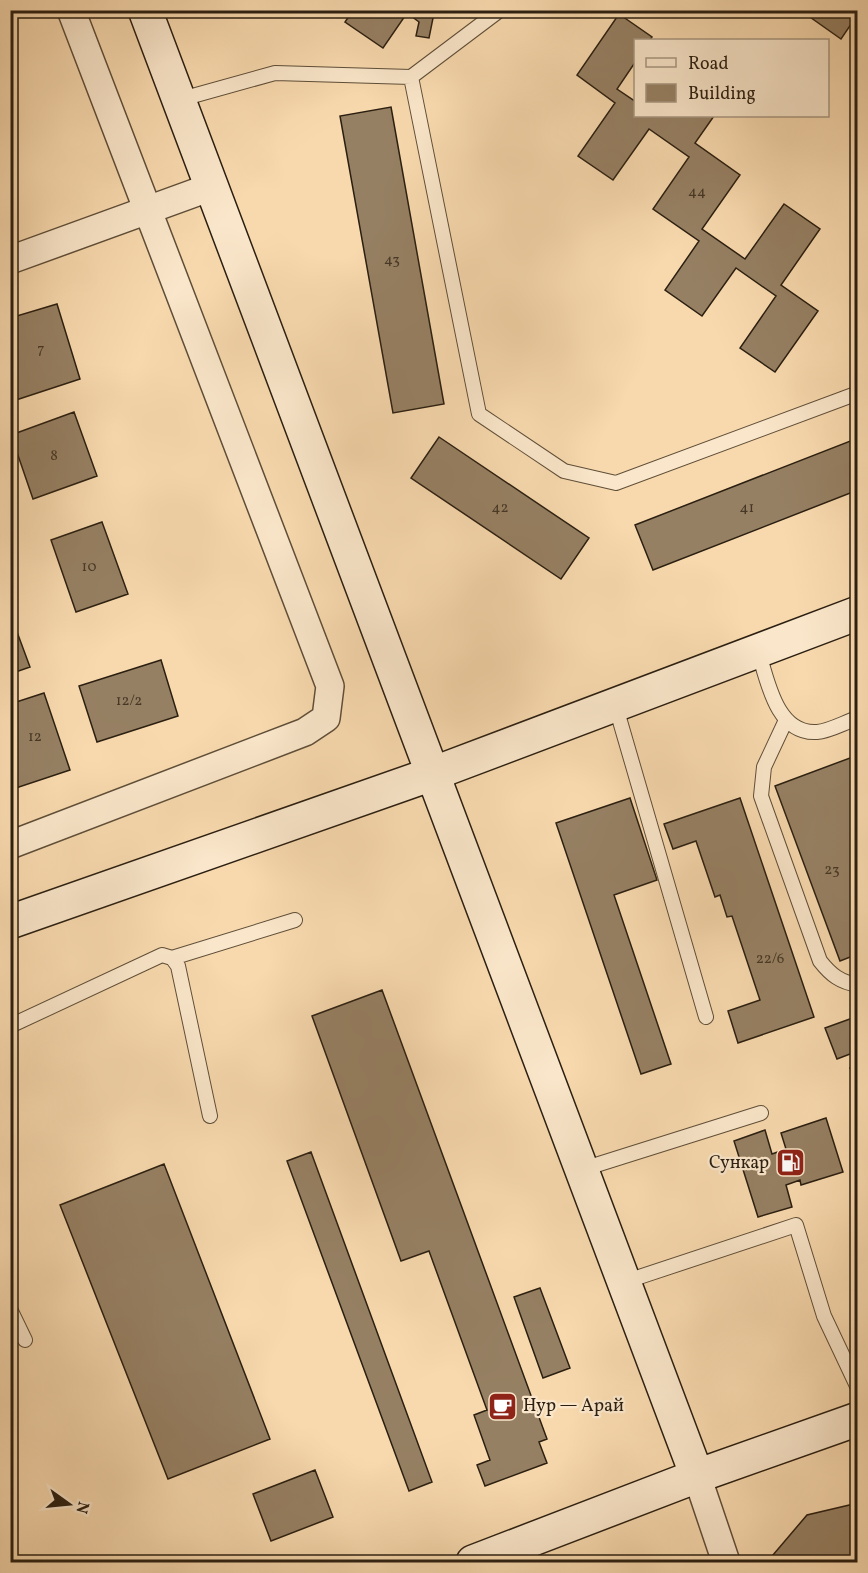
<svg xmlns="http://www.w3.org/2000/svg" width="868" height="1573" font-family="Vollkorn,serif">
  <style>
    .building { fill: #968063; stroke: #2b1f11; stroke-width: 1.5 }
    .lines { fill: none; stroke-linecap: round; stroke-linejoin: round }
    .lane-casing { stroke: #5e4e38; stroke-width: 16 }
    .street-casing { stroke: #5e4e38; stroke-width: 30 }
    .secondary-casing { stroke: #2b1f11; stroke-width: 36 }
    .lane { stroke: #fae6ca; stroke-width: 14 }
    .street { stroke: #fae6ca; stroke-width: 27 }
    .secondary { stroke: #fae6ca; stroke-width: 33 }
    .labels { text-anchor: middle; dominant-baseline: central; stroke-width: 4.5; stroke-linejoin: round; paint-order: stroke }
    .number-label { font-size: 15px; fill: #463726 }
    .poi-label { font-size: 18px; fill: #2b1f11; stroke: #fae6ca; text-anchor: end }
  </style>
  <rect width="100%" height="100%" fill="#f8d9ae"/>
  <filter id="stains"><feTurbulence type="fractalNoise" baseFrequency=".00333" numOctaves="4"/><feColorMatrix values="0 0 0 0 .2 0 0 0 0 .09 0 0 0 0 .02 0 0 0 .5 -.17"/></filter>
  <radialGradient id="worn" r=".72"><stop offset=".6" stop-color="#630" stop-opacity="0"/><stop offset="1" stop-color="#630" stop-opacity=".3"/></radialGradient>
  <path class="building" d="M353,10H438L433,18L429,38L416,36L419,22L407,13L383,48L345,22Z
    M800,10H858V14L841,39Z
    M619,14L652,37L650,40H636V61L617,89L636,102V116H714L695,143L740,175L702,229L745,259L784,204L820,229L781,285L818,311L775,372L740,348L776,296L736,268L702,316L665,290L699,241L653,209L689,157L649,129L613,180L578,156L615,103L577,75Z
    M391,107L444,404L393,413L340,116Z
    M57,304L80,379L16,400L10,382V318Z
    M74,412L97,476L33,499L11,435Z
    M439,437L589,538L561,579L411,478Z
    M858,438V490L653,570L635,525Z
    M102,522L128,594L76,612L51,540Z
    M10,613L30,667L10,674Z
    M161,660L178,716L97,742L79,686Z
    M44,693L70,770L10,790V704Z
    M858,755V954L840,961L775,786Z
    M630,798L657,880L614,895L671,1064L641,1074L556,823Z
    M740,798L814,1017L738,1043L728,1011L760,1000L732,916L727,917L720,895L715,897L696,841L673,849L664,824Z
    M382,990L547,1439L539,1442L547,1463L485,1486L477,1465L490,1460L474,1415L487,1410L429,1251L401,1261L312,1016Z
    M858,1016V1051L837,1059L825,1028Z
    M858,1066V1086L850,1068Z
    M826,1118L843,1172L801,1185L800,1180L786,1185L792,1207L758,1217L734,1141L765,1130L772,1154L786,1149L781,1133Z
    M311,1152L432,1482L409,1491L287,1161Z
    M164,1164L270,1439L168,1479L60,1205Z
    M540,1288L570,1368L543,1378L514,1297Z
    M315,1470L333,1517L271,1541L253,1494Z
    M858,1503V1562H767L807,1515Z"/>
  <g class="lines">
    <defs>
      <path id="lane" d="M411,77L479,414L564,471L616,483L858,393
        M178,100L275,73L411,77L500,10
        M758,650C767,679 776,735 817,732C830,731 845,722 858,718
        M615,704L706,1017
        M786,720L764,767L761,796L820,961C831,975 840,982 858,985
        M172,958L295,920
        M10,1026L162,955L172,958L178,966L210,1116
        M580,1170L761,1113
        M624,1282L796,1225L824,1316L858,1388
        M10,1309L25,1340"/>
      <path id="street" d="M10,260L211,187
        M10,845L305,732L326,718L330,686L71,10
        M697,1476L726,1562"/>
      <path id="secondary" d="M145,10L697,1476
        M10,922L432,774L858,613
        M473,1562L697,1476L858,1419"/>
    </defs>
    <use href="#lane" class="lane-casing"/>
    <use href="#street" class="street-casing"/>
    <use href="#secondary" class="secondary-casing"/>
    <use href="#lane" class="lane"/>
    <use href="#street" class="street"/>
    <use href="#secondary" class="secondary"/>
  </g>
  <defs>
    <symbol id="fuel-square" viewBox="-11 -11 22 22"><rect x="-9" y="-9" width="18" height="18" rx="4" fill="#8f2418" stroke="#fae6ca"/><path d="M-5.5-6h7V0h2V4h1.3V-2.5L3-4.5l.8-.8L6-3V5H2.5V1h-1V6h-7ZM-4.2-4.7v3.2H.2V-4.7Z" fill="#fff"/></symbol>
    <symbol id="cafe-square" viewBox="-11 -11 22 22"><rect x="-9" y="-9" width="18" height="18" rx="4" fill="#8f2418" stroke="#fae6ca"/><path d="M-5.5-4.5H6V0H3Q3 3.5 0 3.5H-2.5Q-5.5 3.5-5.5 0ZM3-3.2v2h1.7v-2ZM-6 4.5H4V6H-6Z" fill="#fff"/></symbol>
  </defs>
  <g fill-rule="evenodd">
    <use href="#fuel-square" x="774" y="1146" width="33" height="33"/>
    <use href="#cafe-square" x="486" y="1390" width="33" height="33"/>
  </g>
  <g class="labels">
    <g class="number-label">
      <text x="697" y="192">44</text>
      <text x="392" y="260">43</text>
      <text x="41" y="349">7</text>
      <text x="54" y="456">8</text>
      <text x="500" y="508">42</text>
      <text x="747" y="508">41</text>
      <text x="89" y="567">10</text>
      <text x="129" y="701">12/2</text>
      <text x="35" y="737">12</text>
      <text x="832" y="870">23</text>
      <text x="770" y="959">22/6</text>
    </g>
    <g class="poi-label">
      <text x="769" y="1163">Сункар</text>
      <text x="523" y="1406" text-anchor="start">Нур — Арай</text>
    </g>
  </g>
  <rect width="868" height="1573" fill="none" stroke="#f8d9ae" stroke-width="36"/>
  <rect x="12" y="12" width="844" height="1549" fill="none" stroke="#2b1f11" stroke-width="3"/>
  <rect x="18" y="18" width="832" height="1537" fill="none" stroke="#2b1f11" stroke-width="1.5"/>
  <rect x="634" y="39" width="195" height="78" fill="#fae6ca" stroke="#a79680" stroke-width="1.5"/>
  <rect x="646" y="58" width="30" height="9" fill="#fae6ca" stroke="#a79680" stroke-width="1.5"/>
  <text x="688" y="69" font-size="18" fill="#2b1f11">Road</text>
  <rect x="646" y="84" width="30" height="18" fill="#968063" stroke="#a79680" stroke-width="1.5"/>
  <text x="688" y="99" font-size="18" fill="#2b1f11">Building</text>
  <g transform="translate(69 1504) rotate(105)" stroke="#fae6ca" stroke-width="4.5" paint-order="stroke">
  <path d="M0-4.5L10 22L0 15L-10 22Z" fill="#2b1f11"/>
  <text y="-9" font-size="16" font-weight="bold" text-anchor="middle" fill="#2b1f11">N</text>
  </g>
  <rect width="100%" height="100%" filter="url(#stains)"/>
  <rect width="100%" height="100%" fill="url(#worn)"/>
</svg>
